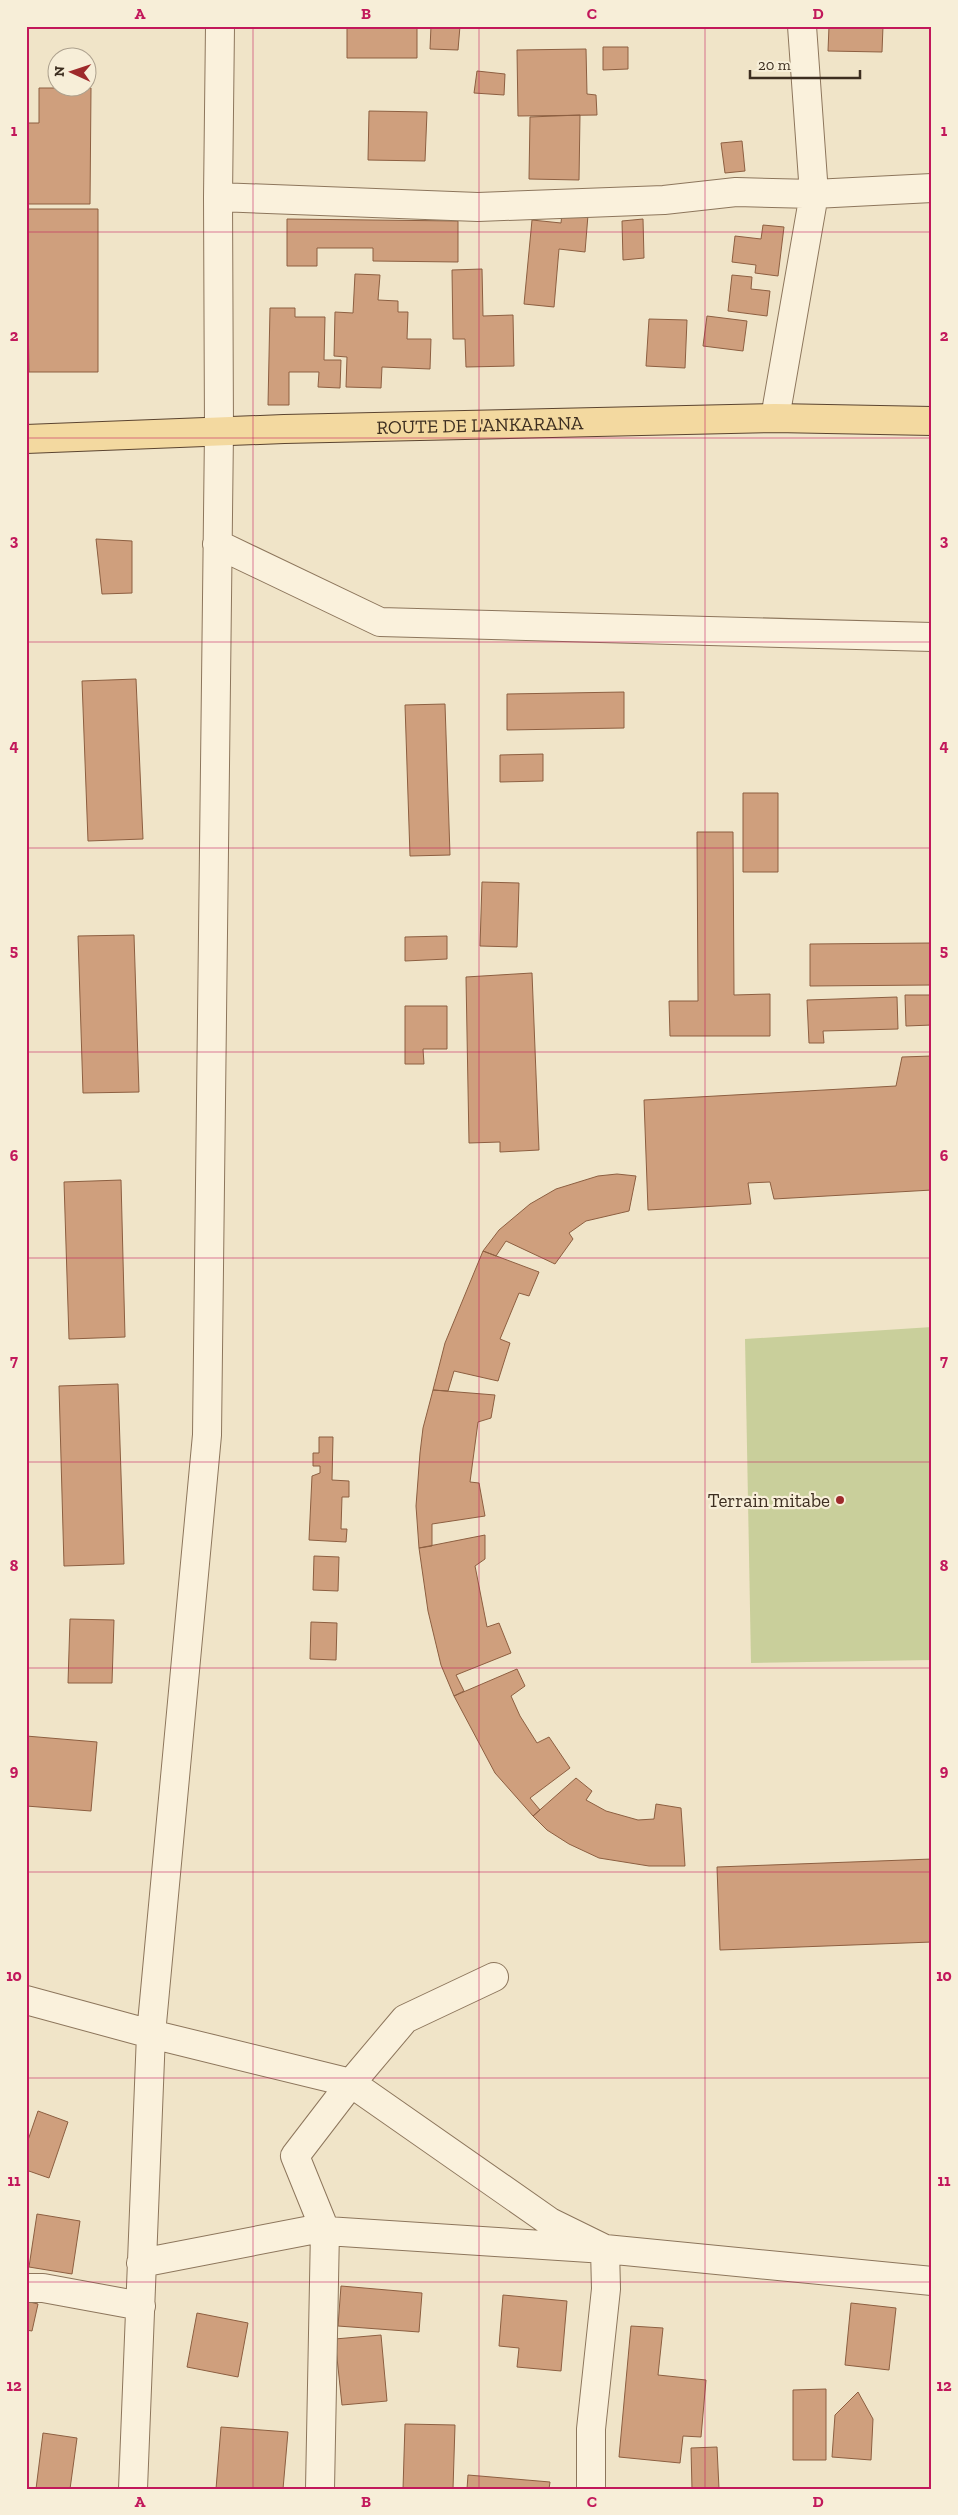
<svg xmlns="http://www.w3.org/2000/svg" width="958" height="2515" font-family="'Zilla Slab',serif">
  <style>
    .green { fill: #c9cf9b }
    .building { fill: #cf9f7d; stroke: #8d5f41 }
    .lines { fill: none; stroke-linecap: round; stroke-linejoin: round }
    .minor-casing { stroke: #8d765c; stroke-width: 30 }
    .primary-casing { stroke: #5b4430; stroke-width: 30 }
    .minor { stroke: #faf1dc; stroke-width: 28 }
    .primary { stroke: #f3d9a0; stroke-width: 28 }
    .grid { fill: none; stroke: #c2185b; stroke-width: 1; stroke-opacity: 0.55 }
    .poi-dot { fill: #9e2a2b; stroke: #f7eed8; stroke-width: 2 }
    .labels { text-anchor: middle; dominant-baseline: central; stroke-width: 4.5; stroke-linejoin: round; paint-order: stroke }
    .street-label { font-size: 19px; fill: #3d2e20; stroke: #f7eed8 }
    .poi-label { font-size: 19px; fill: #3d2e20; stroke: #f7eed8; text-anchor: end }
    .neatline { fill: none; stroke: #c2185b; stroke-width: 2 }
    .grid-label { font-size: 16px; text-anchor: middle; font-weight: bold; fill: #c2185b }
  </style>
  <rect width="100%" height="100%" fill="#f0e4c8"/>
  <path class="green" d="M932,1327V1660L751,1663L745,1339Z"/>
  <path class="building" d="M347,26H417V58H347Z
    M431,26H460L458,50L430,49Z
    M829,26H883L882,52L828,51Z
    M603,47H628V69L603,70Z
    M586,49L587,94L596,95L597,115L518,116L517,50Z
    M477,71L505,74L504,95L474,93Z
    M39,88H91L90,204H26V123H39Z
    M369,111L427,112L425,161L368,160Z
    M580,115L579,180L529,179L530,117Z
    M742,141L745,171L725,173L721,143Z
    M26,209H98V372H29Z
    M562,213L588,215L585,252L559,249L554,307L524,304L532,220L561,223Z
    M287,219L458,221V262L373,261V248H317V266H287Z
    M643,219L644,258L623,260L622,221Z
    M763,225L784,227L778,276L755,273L756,265L732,262L735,236L761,239Z
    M482,269L483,316L513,315L514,366L466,367L465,339H453L452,270Z
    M355,274L380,275L378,300L398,301V312H408L407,339H431L430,369L382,367L381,388L346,387L347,357L334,356L335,312L353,313Z
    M732,275L752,277L751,289L770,291L767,316L728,311Z
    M270,308H295V317H325L324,360H341L340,388L318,387L319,372H289V405H268Z
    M707,316L747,321L743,351L703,346Z
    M649,319L687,320L685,368L646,366Z
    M96,539L132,541V593L102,594Z
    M136,679L143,839L88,841L82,681Z
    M624,692V728L507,730V694Z
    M445,704L450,855L410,856L405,705Z
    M543,754V781L500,782V755Z
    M743,793H778V872H743Z
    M697,832H733L734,995L770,994V1036H670L669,1001H698Z
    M482,882L519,883L517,947L480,946Z
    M134,935L139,1092L83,1093L78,936Z
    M447,936V959L405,961V937Z
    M932,943V985L810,986V944Z
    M532,973L539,1150L500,1152V1142L469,1143L466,977Z
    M905,995H932V1025L906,1026Z
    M897,997L898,1029L823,1031L824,1043H809L807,1000Z
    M405,1006H447V1049H423L424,1064H405Z
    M932,1056V1190L774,1199L770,1182L748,1183L751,1204L648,1210L644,1100L896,1086L902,1057Z
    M617,1174L636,1176L629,1211L586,1221L569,1233L573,1239L555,1264L506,1241L496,1256L483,1251L499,1230L530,1204L556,1189L598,1176Z
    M121,1180L125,1337L69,1339L64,1182Z
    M483,1251L539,1272L529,1296L519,1293L500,1339L510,1343L498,1381L454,1371L448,1391L433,1390L445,1343Z
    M118,1384L124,1564L64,1566L59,1386Z
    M433,1390L495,1395L491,1418L478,1422L470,1482L479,1483L485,1516L432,1524V1546L419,1548L416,1506L420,1453L423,1428Z
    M319,1437H333L332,1480L349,1481V1497H342L341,1529H347L346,1542L309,1540L312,1476L320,1473V1466H313V1453H319Z
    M485,1535V1559L475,1566L487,1627L499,1623L511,1653L456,1675L464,1691L454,1696L441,1665L428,1611L419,1548Z
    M314,1556L339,1557L338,1591L313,1590Z
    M70,1619L114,1620L112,1683H68Z
    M311,1622L337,1623L336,1660L310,1659Z
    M517,1669L525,1686L511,1696L520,1716L537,1743L549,1737L570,1768L530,1798L540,1810L533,1816L495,1773L454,1696Z
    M26,1736L97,1742L91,1811L26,1806Z
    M576,1778L592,1791L586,1800L606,1811L638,1820L654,1819L656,1804L681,1808L685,1866H649L599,1858L569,1844L547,1830L533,1816Z
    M932,1859V1942L720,1950L717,1867Z
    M38,2111L68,2122L49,2178L26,2170V2146Z
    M37,2214L80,2221L72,2274L29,2267Z
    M341,2286L422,2293L419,2332L338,2326Z
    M503,2295L567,2301L561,2371L517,2367L519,2348L499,2346Z
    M26,2301L38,2304L32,2331L26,2330Z
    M851,2303L896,2308L889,2370L845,2365Z
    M197,2313L248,2323L238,2377L187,2367Z
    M631,2326L663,2328L658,2375L706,2380L701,2437L683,2436L680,2463L619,2457Z
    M381,2335L387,2401L342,2405L335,2339Z
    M826,2389V2460H793V2390Z
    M858,2392L873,2419L871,2460L832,2457L835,2415Z
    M405,2424L455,2425L453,2489H403Z
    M221,2427L288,2432L283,2489H216Z
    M43,2433L77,2438L70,2489H36Z
    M717,2447L719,2489H692L691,2448Z
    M468,2475L550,2482L549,2489H467Z"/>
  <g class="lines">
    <defs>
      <path id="minor" d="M218,197L478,207L664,200L736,192L814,194L932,188
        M775,418L814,194L802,26
        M217,544L380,622L932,637
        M26,2000L151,2034L351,2083L550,2222L605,2249L606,2289L591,2429V2489
        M141,2263L311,2230L605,2249L932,2281
        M26,2288H43L141,2306
        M133,2489L151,2034L207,1435L219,431L218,197L220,26
        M320,2489L325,2230L295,2156L351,2083L405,2019L494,1977"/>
      <g id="primary">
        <path id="s1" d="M26,439L284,429L775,418L932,421"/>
      </g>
    </defs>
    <use href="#minor" class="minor-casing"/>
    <use href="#primary" class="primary-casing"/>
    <use href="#minor" class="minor"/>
    <use href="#primary" class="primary"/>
  </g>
  <path class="grid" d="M253,26V2489M479,26V2489M705,26V2489M26,232H932M26,438H932M26,642H932M26,848H932M26,1052H932M26,1258H932M26,1462H932M26,1668H932M26,1872H932M26,2078H932M26,2282H932"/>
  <circle class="poi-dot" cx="840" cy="1500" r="5"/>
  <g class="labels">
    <g class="street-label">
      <text stroke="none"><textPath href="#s1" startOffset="454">ROUTE DE L'ANKARANA</textPath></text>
    </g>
    <g class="poi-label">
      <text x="830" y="1500">Terrain mitabe</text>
    </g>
  </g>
  <rect width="958" height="2515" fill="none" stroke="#f7eed8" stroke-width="55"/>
  <g transform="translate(72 72) rotate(273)"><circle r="24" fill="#f7eed8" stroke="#ada18e"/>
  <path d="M0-4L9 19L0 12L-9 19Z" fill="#9e2a2b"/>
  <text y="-8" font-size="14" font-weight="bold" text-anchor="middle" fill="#3d2e20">N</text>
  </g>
  <path d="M750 70v8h110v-8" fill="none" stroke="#3d2e20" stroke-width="2.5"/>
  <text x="758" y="70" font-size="15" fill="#3d2e20" stroke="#f7eed8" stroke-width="4" paint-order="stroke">20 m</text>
  <rect x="28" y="28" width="902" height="2460" class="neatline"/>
  <g class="grid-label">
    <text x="140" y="19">A</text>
    <text x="366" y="19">B</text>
    <text x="592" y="19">C</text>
    <text x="818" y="19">D</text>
    <text x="14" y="136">1</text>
    <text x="944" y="136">1</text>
    <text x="14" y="341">2</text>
    <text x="944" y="341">2</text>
    <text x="14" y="546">3</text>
    <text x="944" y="546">3</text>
    <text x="14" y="751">4</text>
    <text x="944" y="751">4</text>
    <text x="14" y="956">5</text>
    <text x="944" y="956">5</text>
    <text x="14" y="1161">6</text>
    <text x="944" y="1161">6</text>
    <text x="14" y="1366">7</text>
    <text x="944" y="1366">7</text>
    <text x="14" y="1571">8</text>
    <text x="944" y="1571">8</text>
    <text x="14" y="1776">9</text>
    <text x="944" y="1776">9</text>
    <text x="14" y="1981">10</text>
    <text x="944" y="1981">10</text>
    <text x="14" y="2186">11</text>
    <text x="944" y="2186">11</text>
    <text x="14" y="2391">12</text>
    <text x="944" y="2391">12</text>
    <text x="140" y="2507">A</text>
    <text x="366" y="2507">B</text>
    <text x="592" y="2507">C</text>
    <text x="818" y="2507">D</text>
  </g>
</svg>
